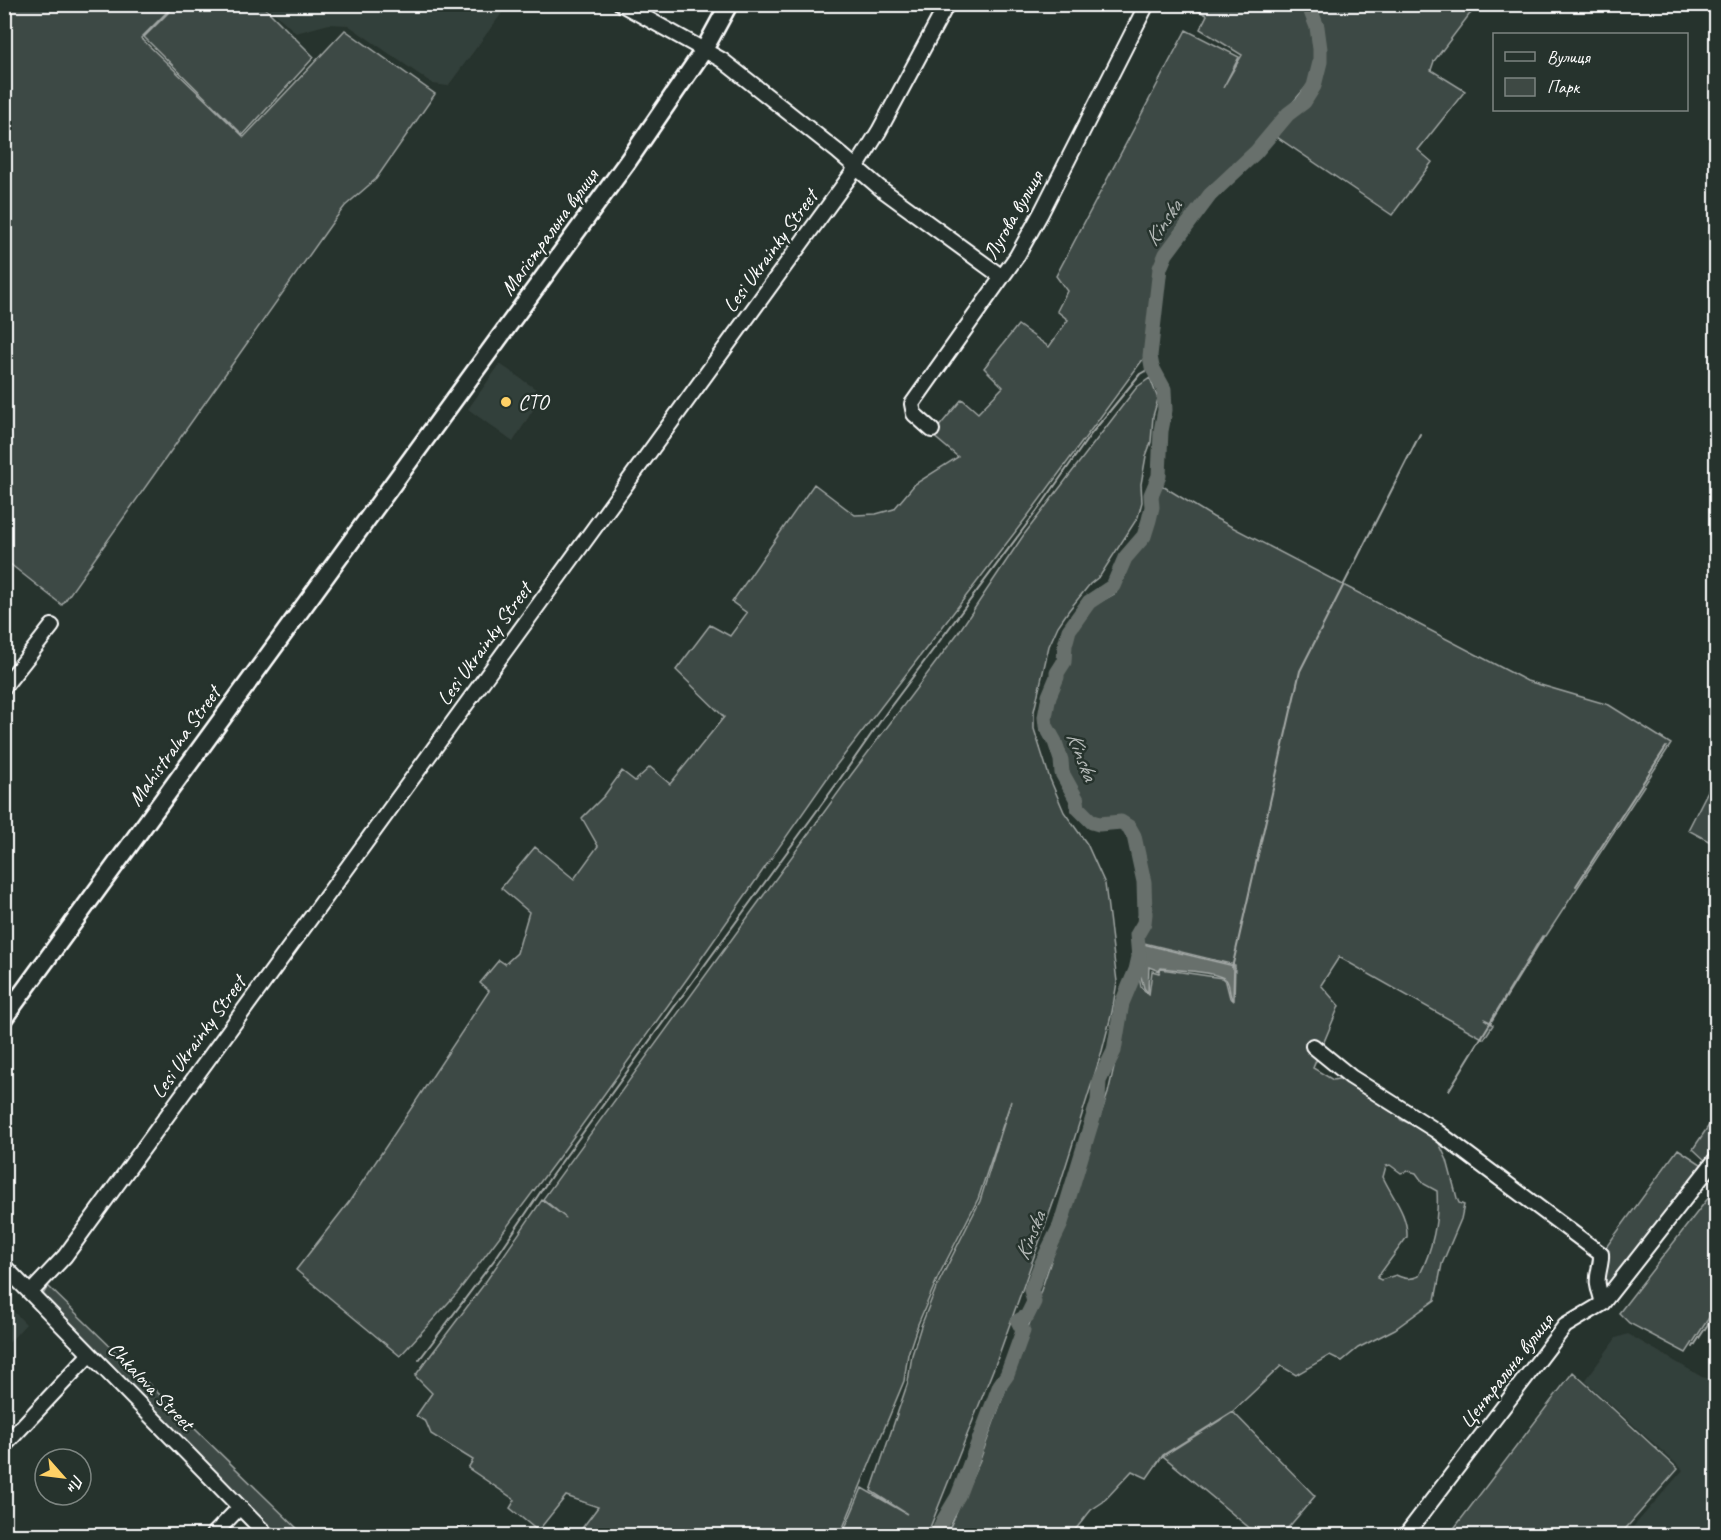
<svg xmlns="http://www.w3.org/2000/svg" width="1721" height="1540" font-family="Caveat,sans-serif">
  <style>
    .built { fill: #333f3a }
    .green { fill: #3e4944; stroke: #9ea4a2; stroke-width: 1.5; fill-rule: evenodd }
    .water { fill: #67706c; stroke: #a4a9a7; stroke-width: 1.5 }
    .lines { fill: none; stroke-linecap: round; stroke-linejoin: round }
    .stream { stroke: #a4a9a7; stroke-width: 2 }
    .river { stroke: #67706c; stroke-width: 15 }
    .minor-casing { stroke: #fff; stroke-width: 18 }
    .major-casing { stroke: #fff; stroke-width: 21 }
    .minor { stroke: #26332d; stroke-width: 14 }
    .major { stroke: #26332d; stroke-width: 16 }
    .poi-dot { fill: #ffd166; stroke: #26332d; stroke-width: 2 }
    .labels { text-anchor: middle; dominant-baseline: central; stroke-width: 5; stroke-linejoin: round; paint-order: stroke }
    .street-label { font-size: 21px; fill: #fff; stroke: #26332d }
    .poi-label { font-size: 21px; fill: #fff; stroke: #26332d; text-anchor: start }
    .water-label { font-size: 22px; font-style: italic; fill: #b3b8b6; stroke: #26332d }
  </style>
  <rect width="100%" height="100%" fill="#26332d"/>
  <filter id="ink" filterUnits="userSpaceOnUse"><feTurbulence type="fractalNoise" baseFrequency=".0167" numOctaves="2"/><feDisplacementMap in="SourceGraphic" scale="12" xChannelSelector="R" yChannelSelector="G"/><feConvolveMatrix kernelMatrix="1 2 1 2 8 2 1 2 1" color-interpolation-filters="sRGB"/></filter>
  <g filter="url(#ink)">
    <path class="built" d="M266,5H508L448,86L433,84L348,25L329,24L296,33Z
      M500,364L543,394L513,442L468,409Z
      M5,1303L26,1324L5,1347H4Z
      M1628,1334L1702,1377L1716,1380V1535H1626L1683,1470L1585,1381L1616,1338Z"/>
    <path class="green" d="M177,4L262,5L314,57L243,135L144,37Z
      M4,5H174L141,38L244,137L345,30L435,94L376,179L345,206L332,223L62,605L5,560Z
      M1186,5H1303L1313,33L1315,59L1312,80L1250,152L1198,201L1175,231L1160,257L1154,284L1147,346L1144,358L1029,514L835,767L689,976L559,1157L458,1292L400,1356L296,1270L349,1202L489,991L480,983L499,960L505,964L517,953L529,912L501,888L535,847L574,879L598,846L582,818L604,796L622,771L635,781L650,767L670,784L724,717L676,670L710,625L730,636L747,613L732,602L814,484L855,515L876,514L894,509L915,484L958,457L932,435L962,399L978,413L1003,387L984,368L1018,325L1049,347L1068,320L1057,311L1067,291L1056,276L1186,30L1239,57L1223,88L1242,55L1200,29L1207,15Z
      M1316,5H1480L1469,15L1434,61L1431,70L1465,91L1418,150L1432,162L1392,215L1277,137L1316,88L1326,52Z
      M1150,378L1158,399L1153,416L1151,442L1146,456L1141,484L1142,502L1138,517L1100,576L1090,584L1069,610L1058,626L1049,646L1034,711V729L1050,779L1064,812L1087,844L1105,884L1117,982L1112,1012L1102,1051L1061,1181L997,1360L927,1535H842L862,1488L907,1514L871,1491L908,1382L912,1355L921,1326L936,1288L980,1201L1011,1101L978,1199L938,1277L918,1324L908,1354L904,1381L840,1535H587L580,1531L598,1507L566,1496L538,1531L510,1508L515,1500L468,1468L473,1460L431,1434L426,1422L416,1416L432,1393L415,1376L482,1287L542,1200L566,1218L543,1199L851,775L958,633L1023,536L1120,409L1137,387Z
      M1161,485L1213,517L1527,681L1609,705L1671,744L1546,936H1542L1490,1022L1484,1019L1493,1025L1484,1039L1339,957L1321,985L1339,1006L1313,1068L1333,1080L1343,1078L1373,1096L1379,1104L1393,1110L1401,1120L1421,1128L1437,1139L1447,1160L1457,1198L1459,1203L1464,1205L1461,1219L1442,1264L1435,1300L1395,1329L1358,1348L1342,1361L1330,1355L1296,1375L1281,1366L1232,1412L1163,1455L1147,1478L1132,1471L1103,1502L1091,1510L1071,1535L946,1536L980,1460L1034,1311L1108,1093L1132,988L1139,976L1141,987L1149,995L1152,971L1159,973L1161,969L1222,978L1226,982L1230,998L1234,1000L1235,965L1140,942L1139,937C1142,932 1147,927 1148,921C1152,894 1146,833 1122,817L1094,819L1084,809L1069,777L1048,718L1049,711L1068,661V644L1077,622L1093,606L1116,593L1130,559L1144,540ZM1390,1165L1401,1173L1408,1171L1416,1173L1424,1184L1437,1191C1439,1220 1432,1251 1419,1276C1410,1280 1405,1279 1396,1275L1381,1280L1377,1278L1407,1237C1408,1214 1392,1197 1383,1177L1386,1166Z
      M1716,775V845L1688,830Z
      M1716,1115V1153L1708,1163L1693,1149Z
      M1678,1149L1704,1166L1607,1293L1601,1281L1604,1250Z
      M1716,1188V1307L1686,1353L1629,1323L1619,1313Z
      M48,1286L304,1535H274L42,1296Z
      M1573,1372L1678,1469L1620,1535H1449Z
      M1233,1412L1315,1496L1282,1535H1258L1163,1456Z"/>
    <path class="water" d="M1135,942L1234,966L1233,1000C1228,994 1231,988 1227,981C1221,971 1173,970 1161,968L1159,971L1149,967L1148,993L1144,988L1140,973L1137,977L1131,975L1137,960Z"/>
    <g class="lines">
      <path class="stream" d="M1576,886L1666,747
        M1232,968L1300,671L1420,434
        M1449,1090L1543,937
        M1693,1347L1716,1312
        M419,1360L495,1259L552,1175L840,779L891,706L1042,504L1091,434L1140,374L1152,367"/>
      <path class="river" d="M937,1536L943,1521L958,1496L1000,1385L1007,1375L1023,1331L1018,1321L1027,1316L1034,1302L1031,1290L1041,1265L1060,1226L1098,1101L1099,1081L1114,1051L1122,1003L1136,970L1139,957L1137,935L1144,923L1145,914L1144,882L1134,836L1129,827L1121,822L1099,824L1092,822L1078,808L1077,800L1062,773L1061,760L1055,742L1046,726L1045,717L1049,696L1057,677V673L1064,662L1065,645L1069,630L1089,602L1113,586L1125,558L1144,536L1149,520L1152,507L1151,495L1159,476L1161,431L1165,410L1164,389L1152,367L1150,356L1160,268L1166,254L1210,195L1256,152L1288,114L1304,102L1314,86L1320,62V49L1317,27L1308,4"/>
      <defs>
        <path id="minor" d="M621,4L722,60L837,151L880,188L1002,277
          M932,430L914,414L912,404L1017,256L1041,213L1147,4
          M4,687L52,626
          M1313,1046L1351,1077L1435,1130L1601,1254C1602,1264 1596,1275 1598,1285C1599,1293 1602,1293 1602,1304
          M4,1266L268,1536
          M31,1292L65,1256L856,168L879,131L947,4
          M4,1446L90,1354
          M212,1536L240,1507
          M1405,1536L1565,1326L1602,1304L1716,1159"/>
        <path id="major" d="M4,1018L628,161L704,50L729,4"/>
      </defs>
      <use href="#minor" class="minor-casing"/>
      <use href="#major" class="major-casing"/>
      <use href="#minor" class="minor"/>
      <use href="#major" class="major"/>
    </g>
  </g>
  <circle class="poi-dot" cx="506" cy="402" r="6"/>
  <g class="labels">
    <g class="street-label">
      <text transform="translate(1013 215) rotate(-60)">Лугова вулиця</text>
      <text transform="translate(549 232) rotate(-54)">Магістральна вулиця</text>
      <text transform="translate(770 251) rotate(-54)">Lesi Ukrainky Street</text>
      <text transform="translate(484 644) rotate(-54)">Lesi Ukrainky Street</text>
      <text transform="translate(174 746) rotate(-54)">Mahistralna Street</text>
      <text transform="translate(198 1037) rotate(-54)">Lesi Ukrainky Street</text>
      <text transform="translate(1506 1371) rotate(-52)">Центральна вулиця</text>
      <text transform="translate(151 1386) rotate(46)">Chkalova Street</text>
    </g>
    <g class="poi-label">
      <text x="518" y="402">СТО</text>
    </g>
    <g class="water-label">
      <text transform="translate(1163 223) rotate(-56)">Kinska</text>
      <text transform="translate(1082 756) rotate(69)">Kinska</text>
      <text transform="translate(1030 1236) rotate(-68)">Kinska</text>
    </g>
  </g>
  <rect width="1721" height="1540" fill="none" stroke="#26332d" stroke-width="24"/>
  <rect x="12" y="12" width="1697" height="1516" fill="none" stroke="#fff" stroke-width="2" filter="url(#ink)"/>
  <rect x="1493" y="33" width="195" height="78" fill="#26332d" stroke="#7d8581" stroke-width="1.5"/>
  <rect x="1505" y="52" width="30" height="9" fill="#26332d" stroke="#7d8581" stroke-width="1.5"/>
  <text x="1547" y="63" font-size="18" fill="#ffffff">Вулиця</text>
  <rect x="1505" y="78" width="30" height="18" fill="#3e4944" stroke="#7d8581" stroke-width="1.5"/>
  <text x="1547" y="93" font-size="18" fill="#ffffff">Парк</text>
  <g transform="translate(63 1477) rotate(118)"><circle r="28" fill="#26332d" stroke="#7d8581" stroke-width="1.5"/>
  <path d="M0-4.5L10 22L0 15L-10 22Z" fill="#ffd166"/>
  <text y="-9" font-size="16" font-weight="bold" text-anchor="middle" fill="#ffffff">Пн</text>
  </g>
</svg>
